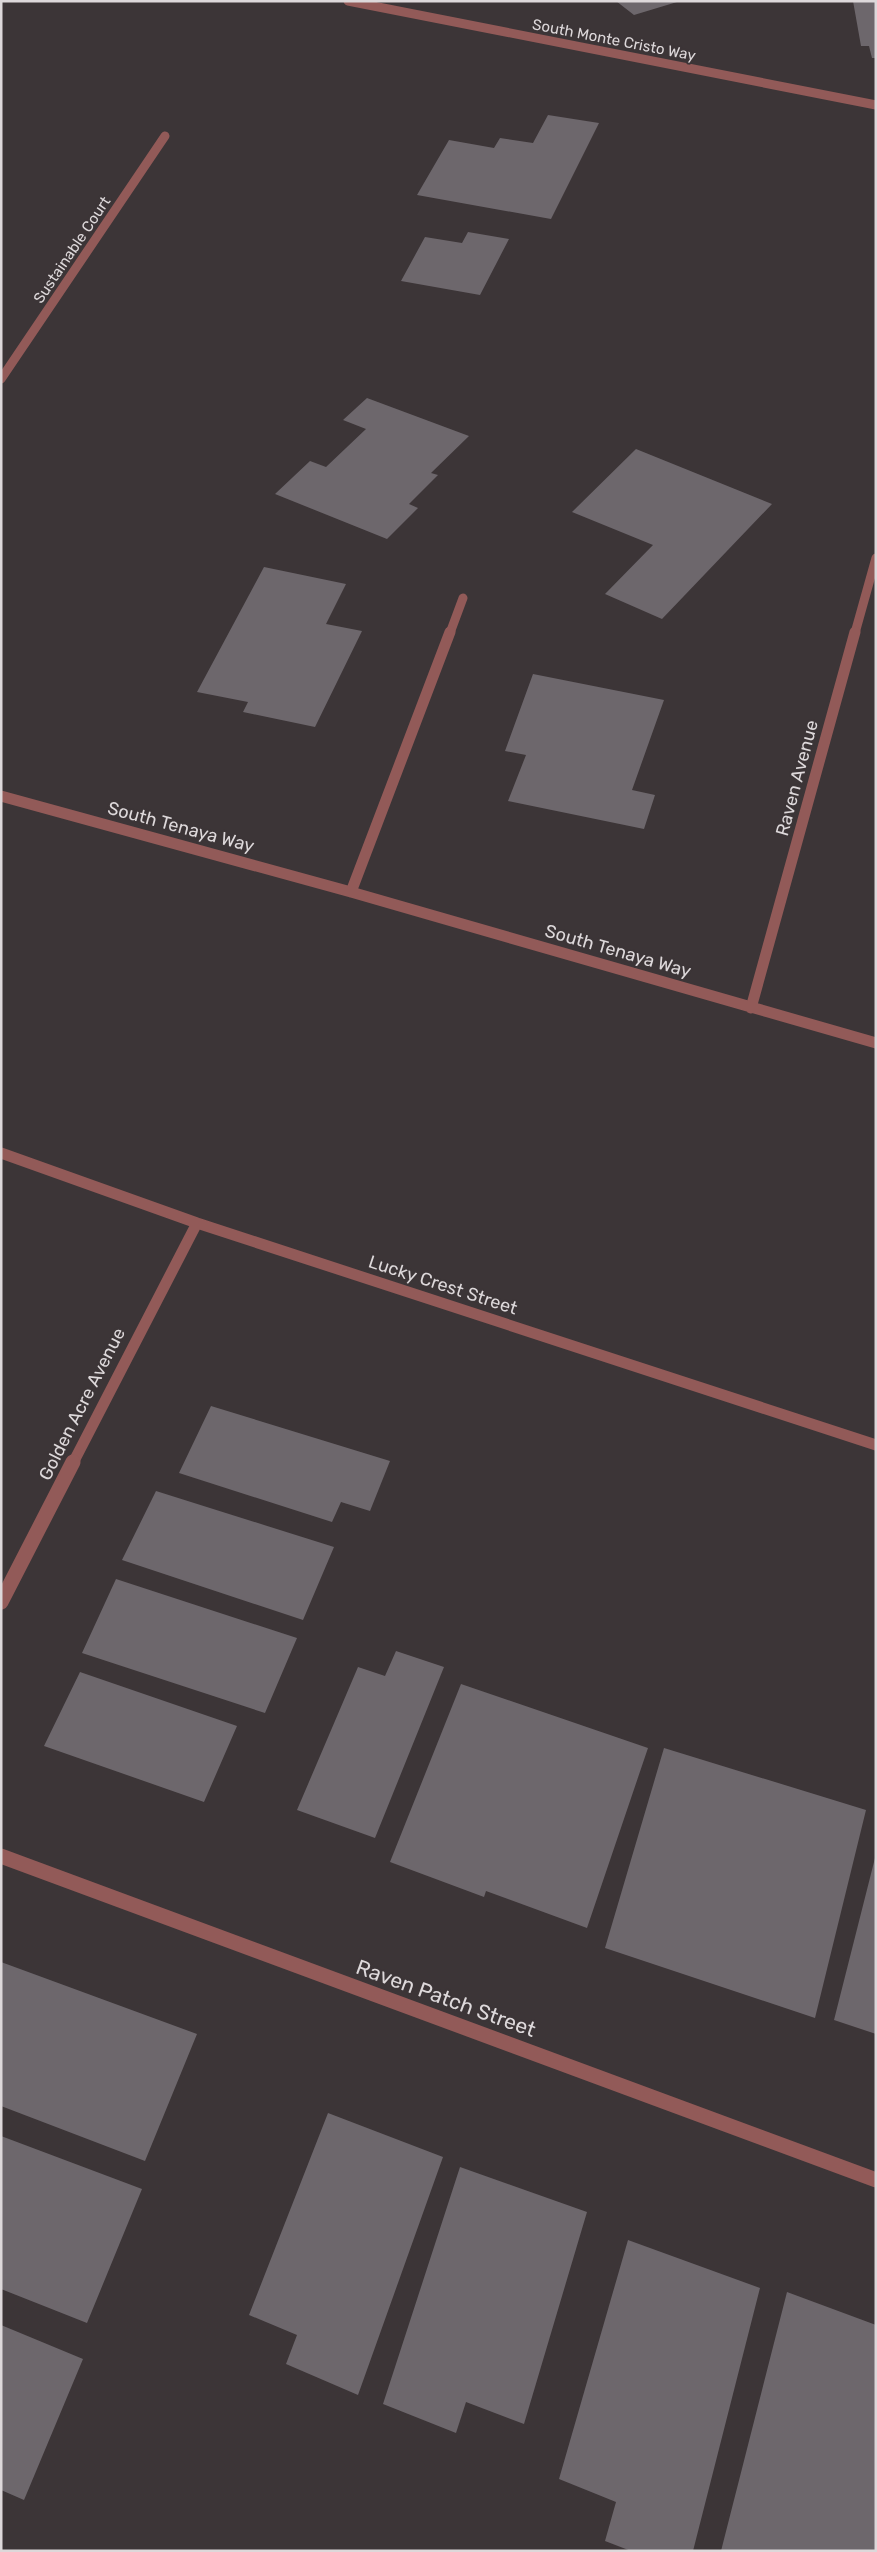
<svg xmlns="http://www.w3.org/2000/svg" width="877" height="2552" font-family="Rubik,sans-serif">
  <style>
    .building { fill: #6d676c }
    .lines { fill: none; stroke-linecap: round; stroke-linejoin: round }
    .street-far2 { stroke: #925a58; stroke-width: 9 }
    .street-far1 { stroke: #925a58; stroke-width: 11 }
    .street { stroke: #925a58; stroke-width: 15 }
    .labels { text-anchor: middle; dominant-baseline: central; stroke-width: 4; stroke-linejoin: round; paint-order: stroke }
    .far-street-label { font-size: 15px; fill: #ddd8da; stroke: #3c3537 }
    .street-label { font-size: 18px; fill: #ddd8da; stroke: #3c3537 }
    .near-street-label { font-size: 21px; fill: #ddd8da; stroke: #3c3537 }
  </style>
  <rect width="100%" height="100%" fill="#3c3537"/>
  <path class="building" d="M616,1H677V2L634,15Z
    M853,1H876V58H872L869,46H861Z
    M548,115L599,123L551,219L417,195L449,140L494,148L500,138L533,143Z
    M468,232L509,239L480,295L401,281L425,237L462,243Z
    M367,398L469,436L431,473L438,475L409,504L418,508L387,539L275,494L310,461L326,467L366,429L343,420Z
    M636,449L772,504L662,619L605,594L653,545L572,512Z
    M264,567L346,584L326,624L362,631L315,727L243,712L248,702L197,692Z
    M533,674L664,700L632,790L655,795L644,829L508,801L526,755L505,751Z
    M211,1406L390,1461L370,1511L341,1502L332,1522L179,1473Z
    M156,1491L334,1547L303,1620L122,1560Z
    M116,1579L297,1638L265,1713L82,1653Z
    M396,1651L444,1667L375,1838L297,1810L358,1667L385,1676Z
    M80,1672L237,1726L204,1802L44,1746Z
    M461,1684L648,1748L587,1928L486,1891L484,1897L390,1862Z
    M664,1748L866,1810L815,2018L605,1948Z
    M875,1858H876V2034L834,2020Z
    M1,1962L197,2034L145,2161L1,2106Z
    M328,2113L443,2157L358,2395L286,2364L297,2335L249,2315Z
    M1,2136L142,2189L87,2323L1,2289Z
    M460,2167L587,2212L524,2424L466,2402L456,2433L383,2404Z
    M628,2240L760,2288L693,2551H631L605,2541L616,2502L559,2479Z
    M787,2292L876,2325V2551H721Z
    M1,2325L83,2359L24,2500L1,2490Z"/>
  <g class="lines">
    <path class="street-far2" d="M348,1L876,105
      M1,379L165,136
      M450,633L463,598
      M855,633L876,558"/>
    <path class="street-far1" d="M1,796L351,892L876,1043
      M351,892L450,632
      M751,1008L855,632
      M1,1153L197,1223L876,1445
      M73,1463L197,1223"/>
    <path class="street" d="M1,1602L73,1462
      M1,1856L876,2180"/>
  </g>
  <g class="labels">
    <g class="far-street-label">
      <text transform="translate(614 40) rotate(11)">South Monte Cristo Way</text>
      <text transform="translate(72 250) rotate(-56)">Sustainable Court</text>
    </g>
    <g class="street-label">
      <text transform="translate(797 778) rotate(-75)">Raven Avenue</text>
      <text transform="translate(181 827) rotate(15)">South Tenaya Way</text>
      <text transform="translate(618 951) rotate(16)">South Tenaya Way</text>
      <text transform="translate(443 1285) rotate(18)">Lucky Crest Street</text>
      <text transform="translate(82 1404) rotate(-63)">Golden Acre Avenue</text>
    </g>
    <g class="near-street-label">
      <text transform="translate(446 1998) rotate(20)">Raven Patch Street</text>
    </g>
  </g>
  <rect width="877" height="2552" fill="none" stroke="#ddd8da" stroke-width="5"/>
</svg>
